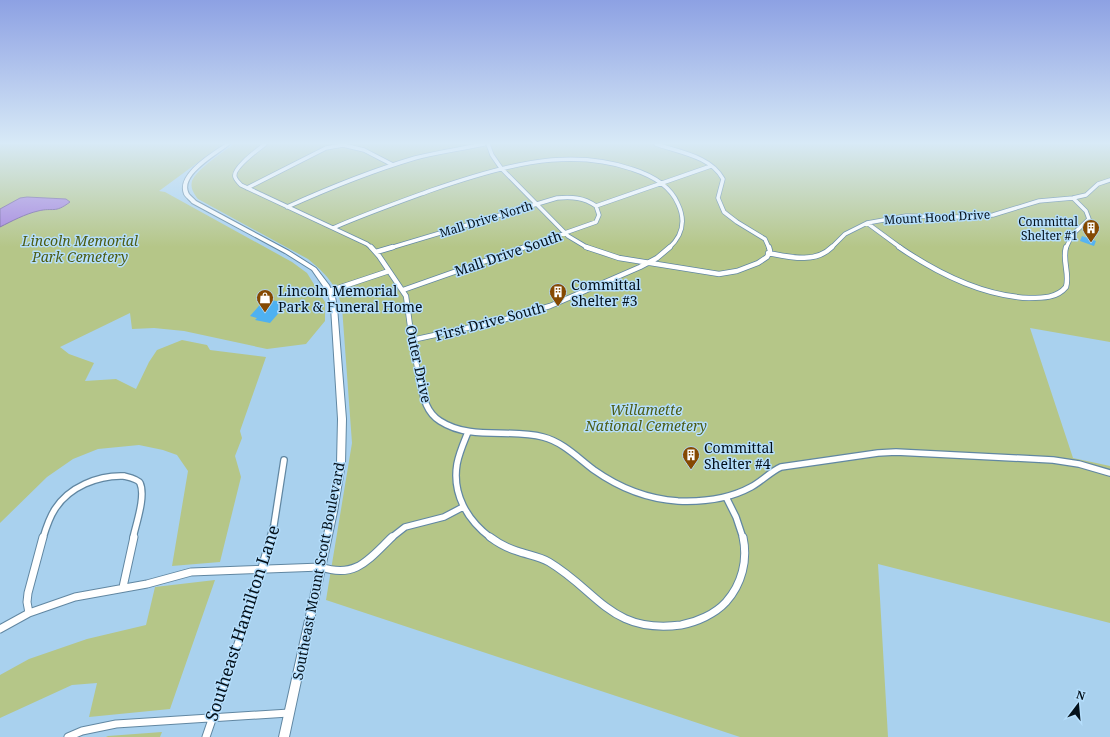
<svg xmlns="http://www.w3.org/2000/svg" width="1110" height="737" font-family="'Noto Serif',serif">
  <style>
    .green { fill: #b5c688 }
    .water { fill: #a584dc; stroke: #7461a2 }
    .building { fill: #4fb1f1 }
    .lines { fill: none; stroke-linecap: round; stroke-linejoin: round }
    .street-far3-casing { stroke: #6187a2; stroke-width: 5 }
    .street-far2-casing { stroke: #6187a2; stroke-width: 6 }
    .street-far1-casing { stroke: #6187a2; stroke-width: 8 }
    .street-casing { stroke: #6187a2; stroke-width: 9 }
    .secondary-casing { stroke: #6187a2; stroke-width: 2 }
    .street-far3 { stroke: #fff; stroke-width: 3.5 }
    .street-far2 { stroke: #fff; stroke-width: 4.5 }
    .street-far1 { stroke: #fff; stroke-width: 5.5 }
    .street { stroke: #fff; stroke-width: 7 }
    .secondary { fill: #fff; fill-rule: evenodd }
    .labels { text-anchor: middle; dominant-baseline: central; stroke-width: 3; stroke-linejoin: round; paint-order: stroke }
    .far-street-label { font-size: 12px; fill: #03101a; stroke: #b5defc }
    .far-poi-label { font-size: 12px; fill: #03101a; stroke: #b5defc; text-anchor: end }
    .park-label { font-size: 14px; font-style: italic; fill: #4d5c13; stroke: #b5defc }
    .street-label { font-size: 14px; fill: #03101a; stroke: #b5defc }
    .poi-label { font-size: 14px; fill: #03101a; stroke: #b5defc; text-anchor: start }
    .near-street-label { font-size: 17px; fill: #03101a; stroke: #b5defc }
  </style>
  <rect width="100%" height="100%" fill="#a9d1ee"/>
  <path class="green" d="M0,144H223L159,191L165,192L292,262L307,273L325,302V321L306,344L267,349L184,331L154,328L132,329L130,313L60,347L69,354L94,363L85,381L116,379L136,389L149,362L157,350L182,340L207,345L210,350L266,357L240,431L242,438L235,456L241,477L220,562L172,566L188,471L177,455L163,450L139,445L98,449L73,459L47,477L0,523Z
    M234,144H1110V342L1030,328L1073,458L1110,466V623L878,564L888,737H740L326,600L352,443L342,307C336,284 326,274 308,259L198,199C194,194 190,188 192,181C197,169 223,152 234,144Z
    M215,580L170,709L89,717L97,683L72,685L0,718V675L29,659L87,639L146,625L155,587Z
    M162,732L160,737H106L108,736Z"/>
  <path class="water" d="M27,197L66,199L70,202C54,214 54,207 38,211C25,214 12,221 0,227V209L20,198Z"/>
  <path class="building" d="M1082,236L1096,241L1094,246L1080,241Z
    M265,299L282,302L284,307L270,323L255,320L257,318L250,316Z"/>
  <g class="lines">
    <defs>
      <path id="street-far3" d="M265,144C259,149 232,168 235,177C236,180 239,183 241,185L367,244L372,248
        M488,144L492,155L501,168L568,236L588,248
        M656,144C678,152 711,156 723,179L718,198L724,212L737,222L765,239L769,248
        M247,188L326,148L343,145L364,150L393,165
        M596,206L711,166
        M287,207C329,188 371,171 415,158C438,152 461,149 484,144
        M867,223L901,248
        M333,228C365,214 399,202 432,190C496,168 565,146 632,169C651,175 670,185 678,204C686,221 682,236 669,248
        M390,248L557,198C572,197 583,197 596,206
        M522,248L596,222L599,215L596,206
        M831,248L845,234L867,223L906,216L961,217L993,215L1039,201L1073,198L1086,195L1098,184L1110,180
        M1066,248L1072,235L1089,219L1086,211L1073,198"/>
      <path id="street-far2" d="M371,247L379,256L406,296L412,341L419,377
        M586,247L619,258L719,274L737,271L758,263L767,257L770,251L769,247
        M899,247C937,273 983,296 1029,298C1043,298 1057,298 1066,287C1070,274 1062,261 1066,247
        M376,252L393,247
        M768,253C789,257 815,264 832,247
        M403,290L525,247
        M329,291L389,271
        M412,340L499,321L550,306L640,267L657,258L670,247"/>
      <path id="street-far1" d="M419,376C423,393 424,411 440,421C471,441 510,428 543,437C563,442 578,458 594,470C618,487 648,499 678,501C702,502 729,499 751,487C762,481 770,472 781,467L878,453L896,452L1053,460L1079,464L1110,473
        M468,432C464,442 459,453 457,464C452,494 467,520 491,538
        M726,497L736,517L743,538
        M43,538C46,528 49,518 55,509C69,487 98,475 124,476C128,477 138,479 140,483C146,496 136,524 133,538
        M270,538L274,525L284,460
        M391,538L405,527L444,517L463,507"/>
      <path id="street" d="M490,537C498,543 507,548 517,551C528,555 539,556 549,562C599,592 611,634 681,625C697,622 715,614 726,602C742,584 748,560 743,537
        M123,587L134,537
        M29,613L27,602L28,593L43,537
        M0,629L29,613L75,597L147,584L191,572L321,567C356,579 369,559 392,537
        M68,737L82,731L116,724L289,713
        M206,737L249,612L271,537"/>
      <path id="secondary" d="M225,144H230C219,154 178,175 189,194C191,196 194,199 196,201L289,251L316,268L329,285L335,297L337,307L346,419L345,463L337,512L289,737H279L329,512L337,463L338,419L331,307L329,297L323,286L312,270L285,253L192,203C190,200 185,197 184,194C176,174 212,153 225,144Z"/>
    </defs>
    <use href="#street-far3" class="street-far3-casing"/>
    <use href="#street-far2" class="street-far2-casing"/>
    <use href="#street-far1" class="street-far1-casing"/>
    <use href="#street" class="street-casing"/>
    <use href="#secondary" class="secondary-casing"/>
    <use href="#street-far3" class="street-far3"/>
    <use href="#street-far2" class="street-far2"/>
    <use href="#street-far1" class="street-far1"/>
    <use href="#street" class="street"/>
    <use href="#secondary" class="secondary"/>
  </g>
  <linearGradient id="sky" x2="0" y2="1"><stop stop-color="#8da1e3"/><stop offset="0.58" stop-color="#d8eaf7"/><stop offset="1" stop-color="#d8eaf7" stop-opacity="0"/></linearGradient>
  <rect width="1110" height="247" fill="url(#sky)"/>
  <defs>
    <symbol id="building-pin" viewBox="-11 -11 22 30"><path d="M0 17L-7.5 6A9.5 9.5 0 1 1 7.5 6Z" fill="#854902" stroke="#b5defc"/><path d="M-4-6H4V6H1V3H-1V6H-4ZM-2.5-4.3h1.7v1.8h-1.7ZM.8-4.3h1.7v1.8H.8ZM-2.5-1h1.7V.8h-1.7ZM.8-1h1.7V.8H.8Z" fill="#fff"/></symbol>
    <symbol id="shop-pin" viewBox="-11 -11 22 30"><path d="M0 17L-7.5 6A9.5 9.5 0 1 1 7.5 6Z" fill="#854902" stroke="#b5defc"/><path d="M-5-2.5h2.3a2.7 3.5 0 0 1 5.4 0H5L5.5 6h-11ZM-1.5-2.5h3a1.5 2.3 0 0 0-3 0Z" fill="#fff"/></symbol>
  </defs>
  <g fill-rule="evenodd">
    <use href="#building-pin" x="1081" y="218" width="20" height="27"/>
    <use href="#building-pin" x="548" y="282" width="20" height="27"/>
    <use href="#shop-pin" x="255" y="288" width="20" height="27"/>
    <use href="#building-pin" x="681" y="445" width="20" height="27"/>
  </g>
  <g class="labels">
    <g class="far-street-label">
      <text transform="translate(937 217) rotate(-3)">Mount Hood Drive</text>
      <text transform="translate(486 219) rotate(-17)">Mall Drive North</text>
    </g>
    <g class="far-poi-label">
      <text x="1078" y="221">Committal<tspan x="1078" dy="14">Shelter #1</tspan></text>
    </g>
    <g class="park-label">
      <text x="80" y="240">Lincoln Memorial<tspan x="80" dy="16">Park Cemetery</tspan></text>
      <text x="646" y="409">Willamette<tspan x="646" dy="16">National Cemetery</tspan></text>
    </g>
    <g class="street-label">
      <text transform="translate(508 253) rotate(-19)">Mall Drive South</text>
      <text transform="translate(490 321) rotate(-15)">First Drive South</text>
      <text transform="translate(419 364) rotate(78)">Outer Drive</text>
      <text transform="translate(318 571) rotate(-79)">Southeast Mount Scott Boulevard</text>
    </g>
    <g class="poi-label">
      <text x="571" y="284">Committal<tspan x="571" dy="16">Shelter #3</tspan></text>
      <text x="278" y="290">Lincoln Memorial<tspan x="278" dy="16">Park &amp; Funeral Home</tspan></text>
      <text x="704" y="447">Committal<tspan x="704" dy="16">Shelter #4</tspan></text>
    </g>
    <g class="near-street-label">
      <text transform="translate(242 623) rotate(-72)">Southeast Hamilton Lane</text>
    </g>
  </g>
  <g transform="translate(1078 705) rotate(16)" stroke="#b5defc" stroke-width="3" paint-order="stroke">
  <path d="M0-3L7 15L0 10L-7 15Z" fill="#03101a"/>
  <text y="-6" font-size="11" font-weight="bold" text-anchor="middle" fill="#03101a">N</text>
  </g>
</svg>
